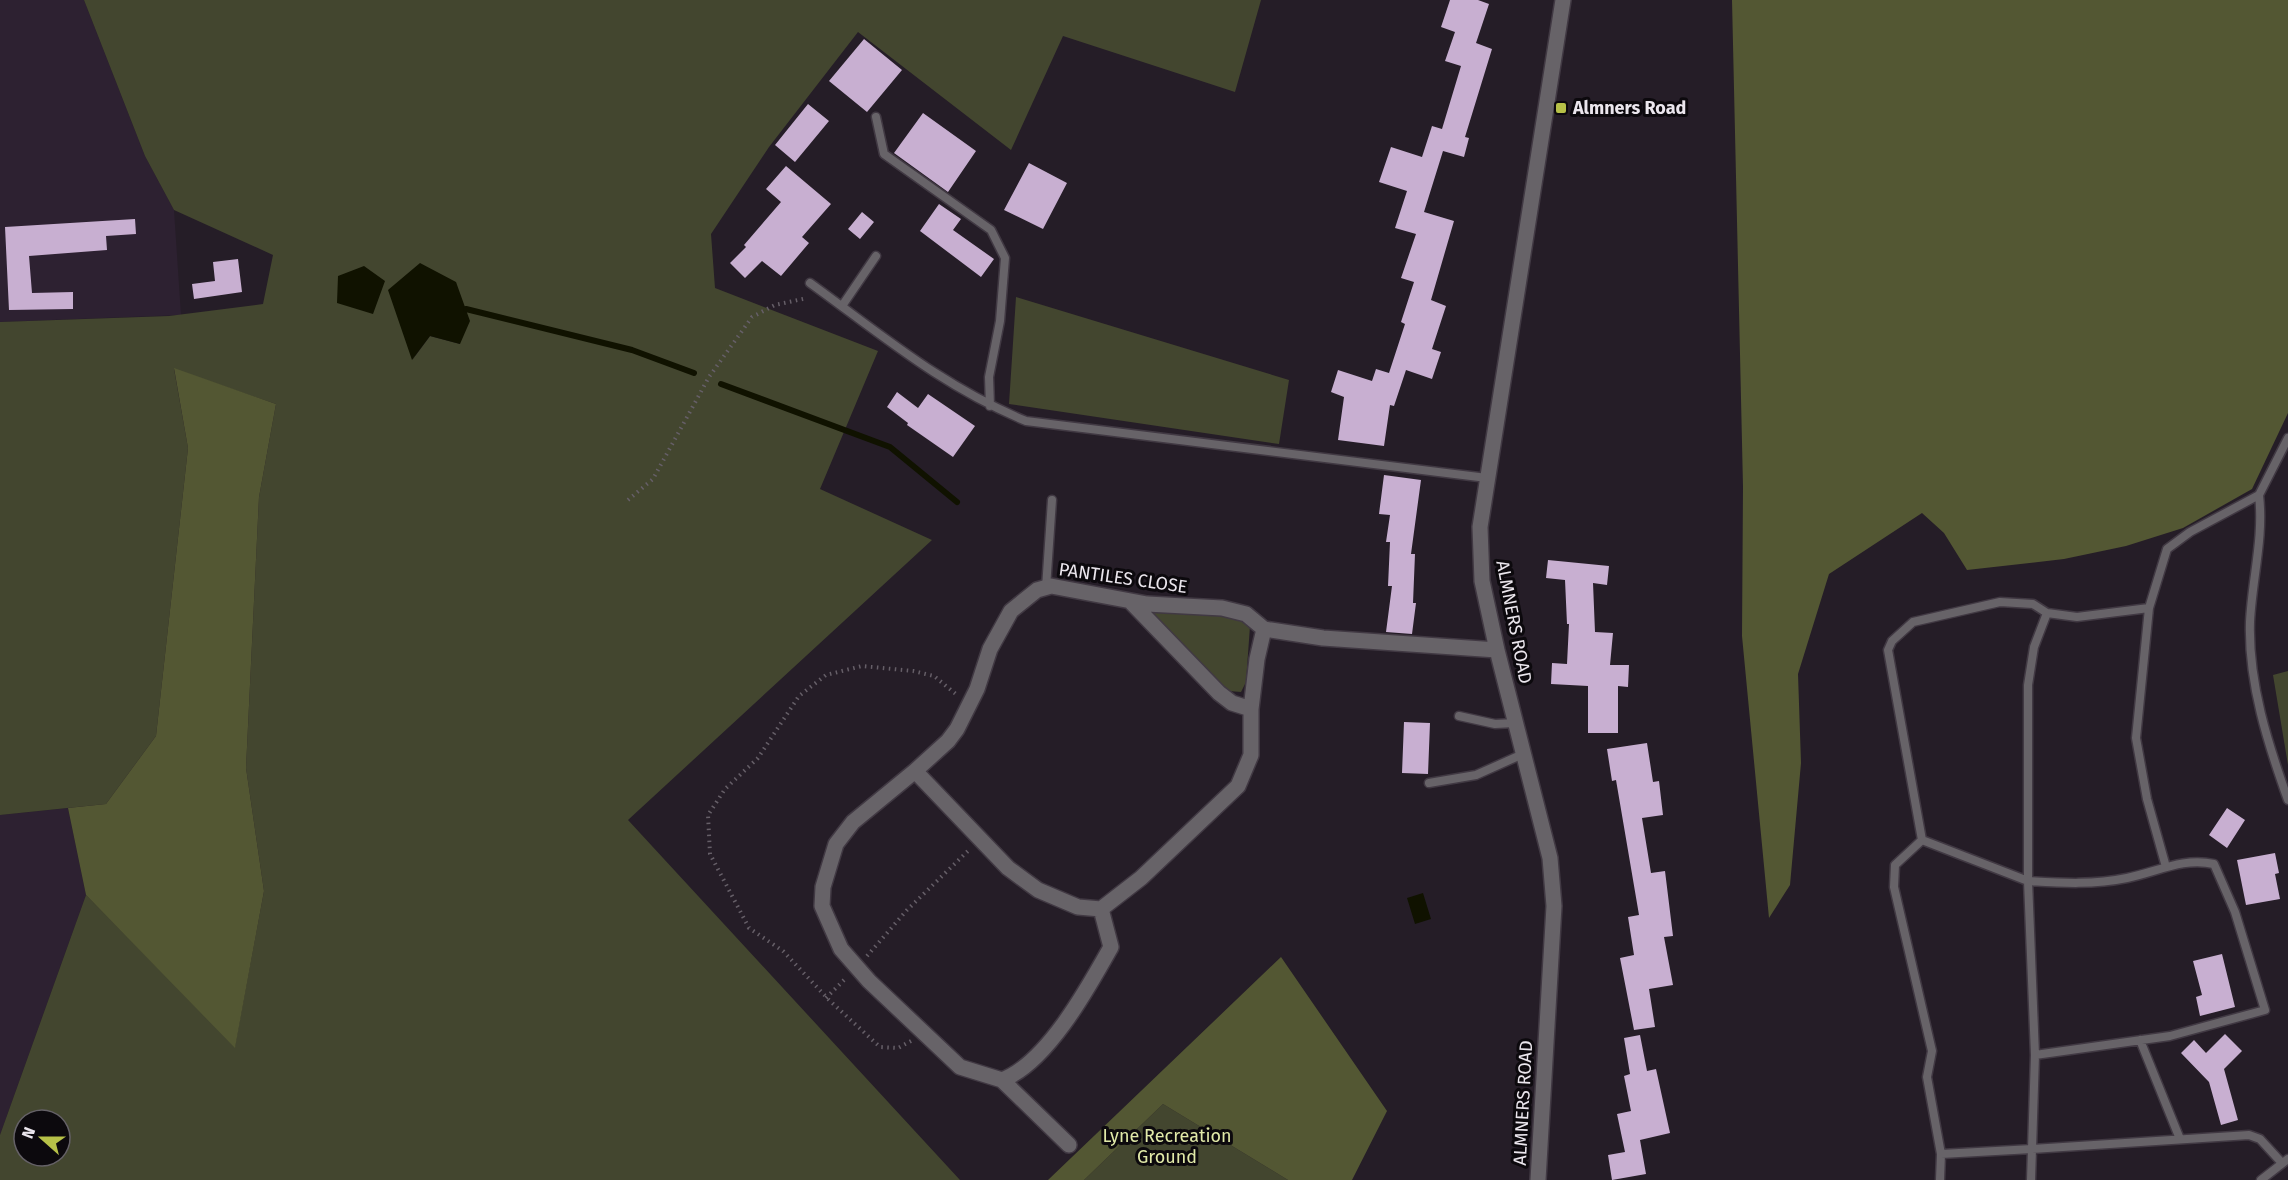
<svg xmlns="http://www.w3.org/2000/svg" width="2288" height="1180" font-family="'Fira Sans',sans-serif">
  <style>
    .built { fill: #2d2131 }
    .green { fill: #43462f; fill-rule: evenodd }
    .forest { fill: #535733 }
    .water { fill: #101200 }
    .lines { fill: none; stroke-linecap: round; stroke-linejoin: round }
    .stream { stroke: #101200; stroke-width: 6 }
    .building { fill: #c8afd1 }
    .lane-casing { stroke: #413943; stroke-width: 11 }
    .street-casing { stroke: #413943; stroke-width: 18 }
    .path { stroke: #665f68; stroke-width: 4; stroke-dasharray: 1.5 4.5; stroke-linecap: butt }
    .lane { stroke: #676368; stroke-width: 8 }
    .street { stroke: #676368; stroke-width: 15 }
    .poi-dot { fill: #b7c148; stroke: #0c090d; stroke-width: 2 }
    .labels { text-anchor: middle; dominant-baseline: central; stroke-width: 6; stroke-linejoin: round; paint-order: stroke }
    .poi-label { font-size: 18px; font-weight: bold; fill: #ebe6ed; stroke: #0c090d; text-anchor: start }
    .street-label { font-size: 18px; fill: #ebe6ed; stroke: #0c090d }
    .park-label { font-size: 18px; fill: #e1e9a8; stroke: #0c090d }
  </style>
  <rect width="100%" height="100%" fill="#251d27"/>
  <path class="built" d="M0,0H84L145,156L174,210L181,315L0,322Z
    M68,808L86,895L0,1135V815Z"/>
  <path class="green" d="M84,0H1261L1235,92L1063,36L1011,150L858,32L769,147L711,234L715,288L878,351L820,489L932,540L628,820L960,1180H0V1135L86,895L235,1046L264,891L246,768L259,497L276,404L174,369L188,448L156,736L106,804L0,815V322L169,316L263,304L273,255L174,210L145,156ZM456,282L460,344L430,336L413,359ZM24,1120H60V1156H24Z
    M1016,297L1289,380L1279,444L1009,404Z
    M1156,609L1233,616L1250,626L1246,682L1241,692L1229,691L1149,613Z
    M2288,671V765L2273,675Z
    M1163,1104L1288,1180H1084Z"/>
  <path class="forest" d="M1732,0H2288V413L2252,489L2183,528L2126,546L2064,559L1967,570L1944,533L1922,513L1829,574L1798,674L1801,763L1790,885L1769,918L1742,636L1743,487Z
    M174,368L276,404L259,497L246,768L264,891L235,1048L86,895L68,808L106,804L156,736L188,448Z
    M1281,957L1387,1111L1352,1180H1288L1163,1104L1084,1180H1048Z"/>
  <path class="water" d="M420,263L456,282L470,321L460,344L430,336L412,360L388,290Z
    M364,266L385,281L373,314L337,303L338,276Z
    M1423,893L1431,919L1415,924L1407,898Z"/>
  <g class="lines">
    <path class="stream" d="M466,309L632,350L694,373
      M721,384L890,447L957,502"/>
  </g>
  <path class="building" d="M1450,0H1478L1489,4L1476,43L1492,49L1465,137L1469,138L1464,157L1443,151L1424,212L1454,221L1431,300L1446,306L1432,349L1441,352L1432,379L1406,370L1394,406L1390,405L1384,446L1338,440L1344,397L1331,392L1338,370L1372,381L1376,369L1389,373L1405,324L1401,322L1414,282L1401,278L1416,234L1395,228L1407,191L1379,182L1391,147L1422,157L1432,126L1442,129L1461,66L1445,61L1455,32L1441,27Z
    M864,39L902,70L867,112L829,81Z
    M808,104L829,121L795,162L775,145Z
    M923,113L976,151L948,192L894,153Z
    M1029,163L1067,183L1043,229L1004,210Z
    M786,166L831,204L802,237L809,243L781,276L762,261L745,278L730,263L746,247L744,245L781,202L766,189Z
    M939,204L961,219L953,230L994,259L981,277L920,231Z
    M862,212L874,222L860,239L848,229Z
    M135,219L136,234L106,236L107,250L29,256L32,293L73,292V309L9,310L5,227Z
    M238,259L242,292L194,299L192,284L215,281L213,262Z
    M897,392L918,408L928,394L975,426L953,457L907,425L908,423L887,407Z
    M1384,475L1421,480L1411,554H1415L1413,603H1416L1412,634L1386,632L1392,586H1388L1390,542H1386L1390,515L1379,514Z
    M1548,560L1609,566L1607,585L1593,583L1595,632L1613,633L1610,665H1629L1628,687L1618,686V733H1588V686L1551,684L1552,663L1567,664L1569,624H1567L1565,580L1546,578Z
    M1404,722L1430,723L1428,774L1402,773Z
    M1647,743L1653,782L1659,781L1663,815L1642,818L1651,873L1665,871L1673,936L1664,937L1673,985L1649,989L1655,1027L1634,1030L1620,958L1634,955L1628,917L1639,915L1616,780L1612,781L1607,749Z
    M2227,808L2245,820L2227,848L2209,835Z
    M2275,853L2279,873L2275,874L2280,899L2246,905L2237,860Z
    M2222,954L2235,1007L2200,1016L2196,997L2202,995L2193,961Z
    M2225,1034L2242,1051L2224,1069L2238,1120L2221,1125L2209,1082L2181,1053L2194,1040L2206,1053Z
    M1640,1035L1647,1071L1656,1069L1670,1133L1640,1140L1646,1174L1612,1180L1608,1155L1625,1152L1617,1114L1631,1111L1624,1076L1630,1074L1624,1038Z"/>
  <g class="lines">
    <defs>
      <path id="lane" d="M876,117L884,154L991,230L1005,258L1000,321L989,377L990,406
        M810,283C882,335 943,387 1026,421L1487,478
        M842,306L876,256
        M2259,495C2264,538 2252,579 2250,622C2248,683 2268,744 2288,800
        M1046,588L1052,500
        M2149,608L2136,738L2147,799L2166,867
        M1459,716L1495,724L1515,723
        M1429,783L1476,775L1523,754
        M1922,840L2028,881L2035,1055L2032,1149L2249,1135L2260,1139L2282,1163
        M2140,1040L2180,1139
        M2035,1055L2170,1036L2265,1010L2235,912L2214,864C2183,857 2157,872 2127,878C2093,885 2062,883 2028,881V685L2034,647L2047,613
        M1941,1154L2032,1149L2031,1180
        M1940,1180L1941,1154L1927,1077L1932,1051L1894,887L1895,865L1922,840L1888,650L1892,641L1913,622L2000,602L2033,604L2047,613L2077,617L2149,608L2167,549L2190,532L2259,495L2288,438
        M2261,1180L2288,1159"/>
      <path id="street" d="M1130,601L1219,693L1232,703L1251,709
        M915,771L1008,868L1038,890L1078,907L1101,909L1141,878L1238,786L1251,755V709L1257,659L1264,629
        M1101,909L1111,947C1088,988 1047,1063 1002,1080L960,1067L869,981L841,949L822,906L823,887L836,844L853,822L915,771L948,741L957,729L977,689L990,649L1011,611L1037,590L1051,586L1147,604L1222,608L1246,614L1264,629L1323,638L1497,650
        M1002,1080L1069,1145
        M1538,1180L1554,906L1550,858L1497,650L1482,581L1480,527L1563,0"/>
    </defs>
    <use href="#lane" class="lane-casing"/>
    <use href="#street" class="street-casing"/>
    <path class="path" d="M628,500L653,479L709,377L752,317L775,305L807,298
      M867,956L907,910L970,849
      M826,998L845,979
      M911,1041L898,1048L880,1047L829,1000L783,951L749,928L710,854L708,815L725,789L758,758L799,696L826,675L862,666L913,671L934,676L957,695"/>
    <use href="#lane" class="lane"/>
    <use href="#street" class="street"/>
  </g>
  <rect class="poi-dot" x="1555" y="102" width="12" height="12" rx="3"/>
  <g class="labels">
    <g class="poi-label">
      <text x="1573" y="108">Almners Road</text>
    </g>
    <g class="street-label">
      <text transform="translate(1123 578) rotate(8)">PANTILES CLOSE</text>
      <text transform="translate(1514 622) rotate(79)">ALMNERS ROAD</text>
      <text transform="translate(1523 1103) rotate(-87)">ALMNERS ROAD</text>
    </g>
    <g class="park-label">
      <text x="1167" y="1136">Lyne Recreation<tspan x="1167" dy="21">Ground</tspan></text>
    </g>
  </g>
  <g transform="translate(42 1138) rotate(291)"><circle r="28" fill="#0c090d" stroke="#656167" stroke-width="1.5"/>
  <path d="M0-4.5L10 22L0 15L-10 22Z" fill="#b7c148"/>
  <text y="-9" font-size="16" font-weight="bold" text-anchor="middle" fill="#ebe6ed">N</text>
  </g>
</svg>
